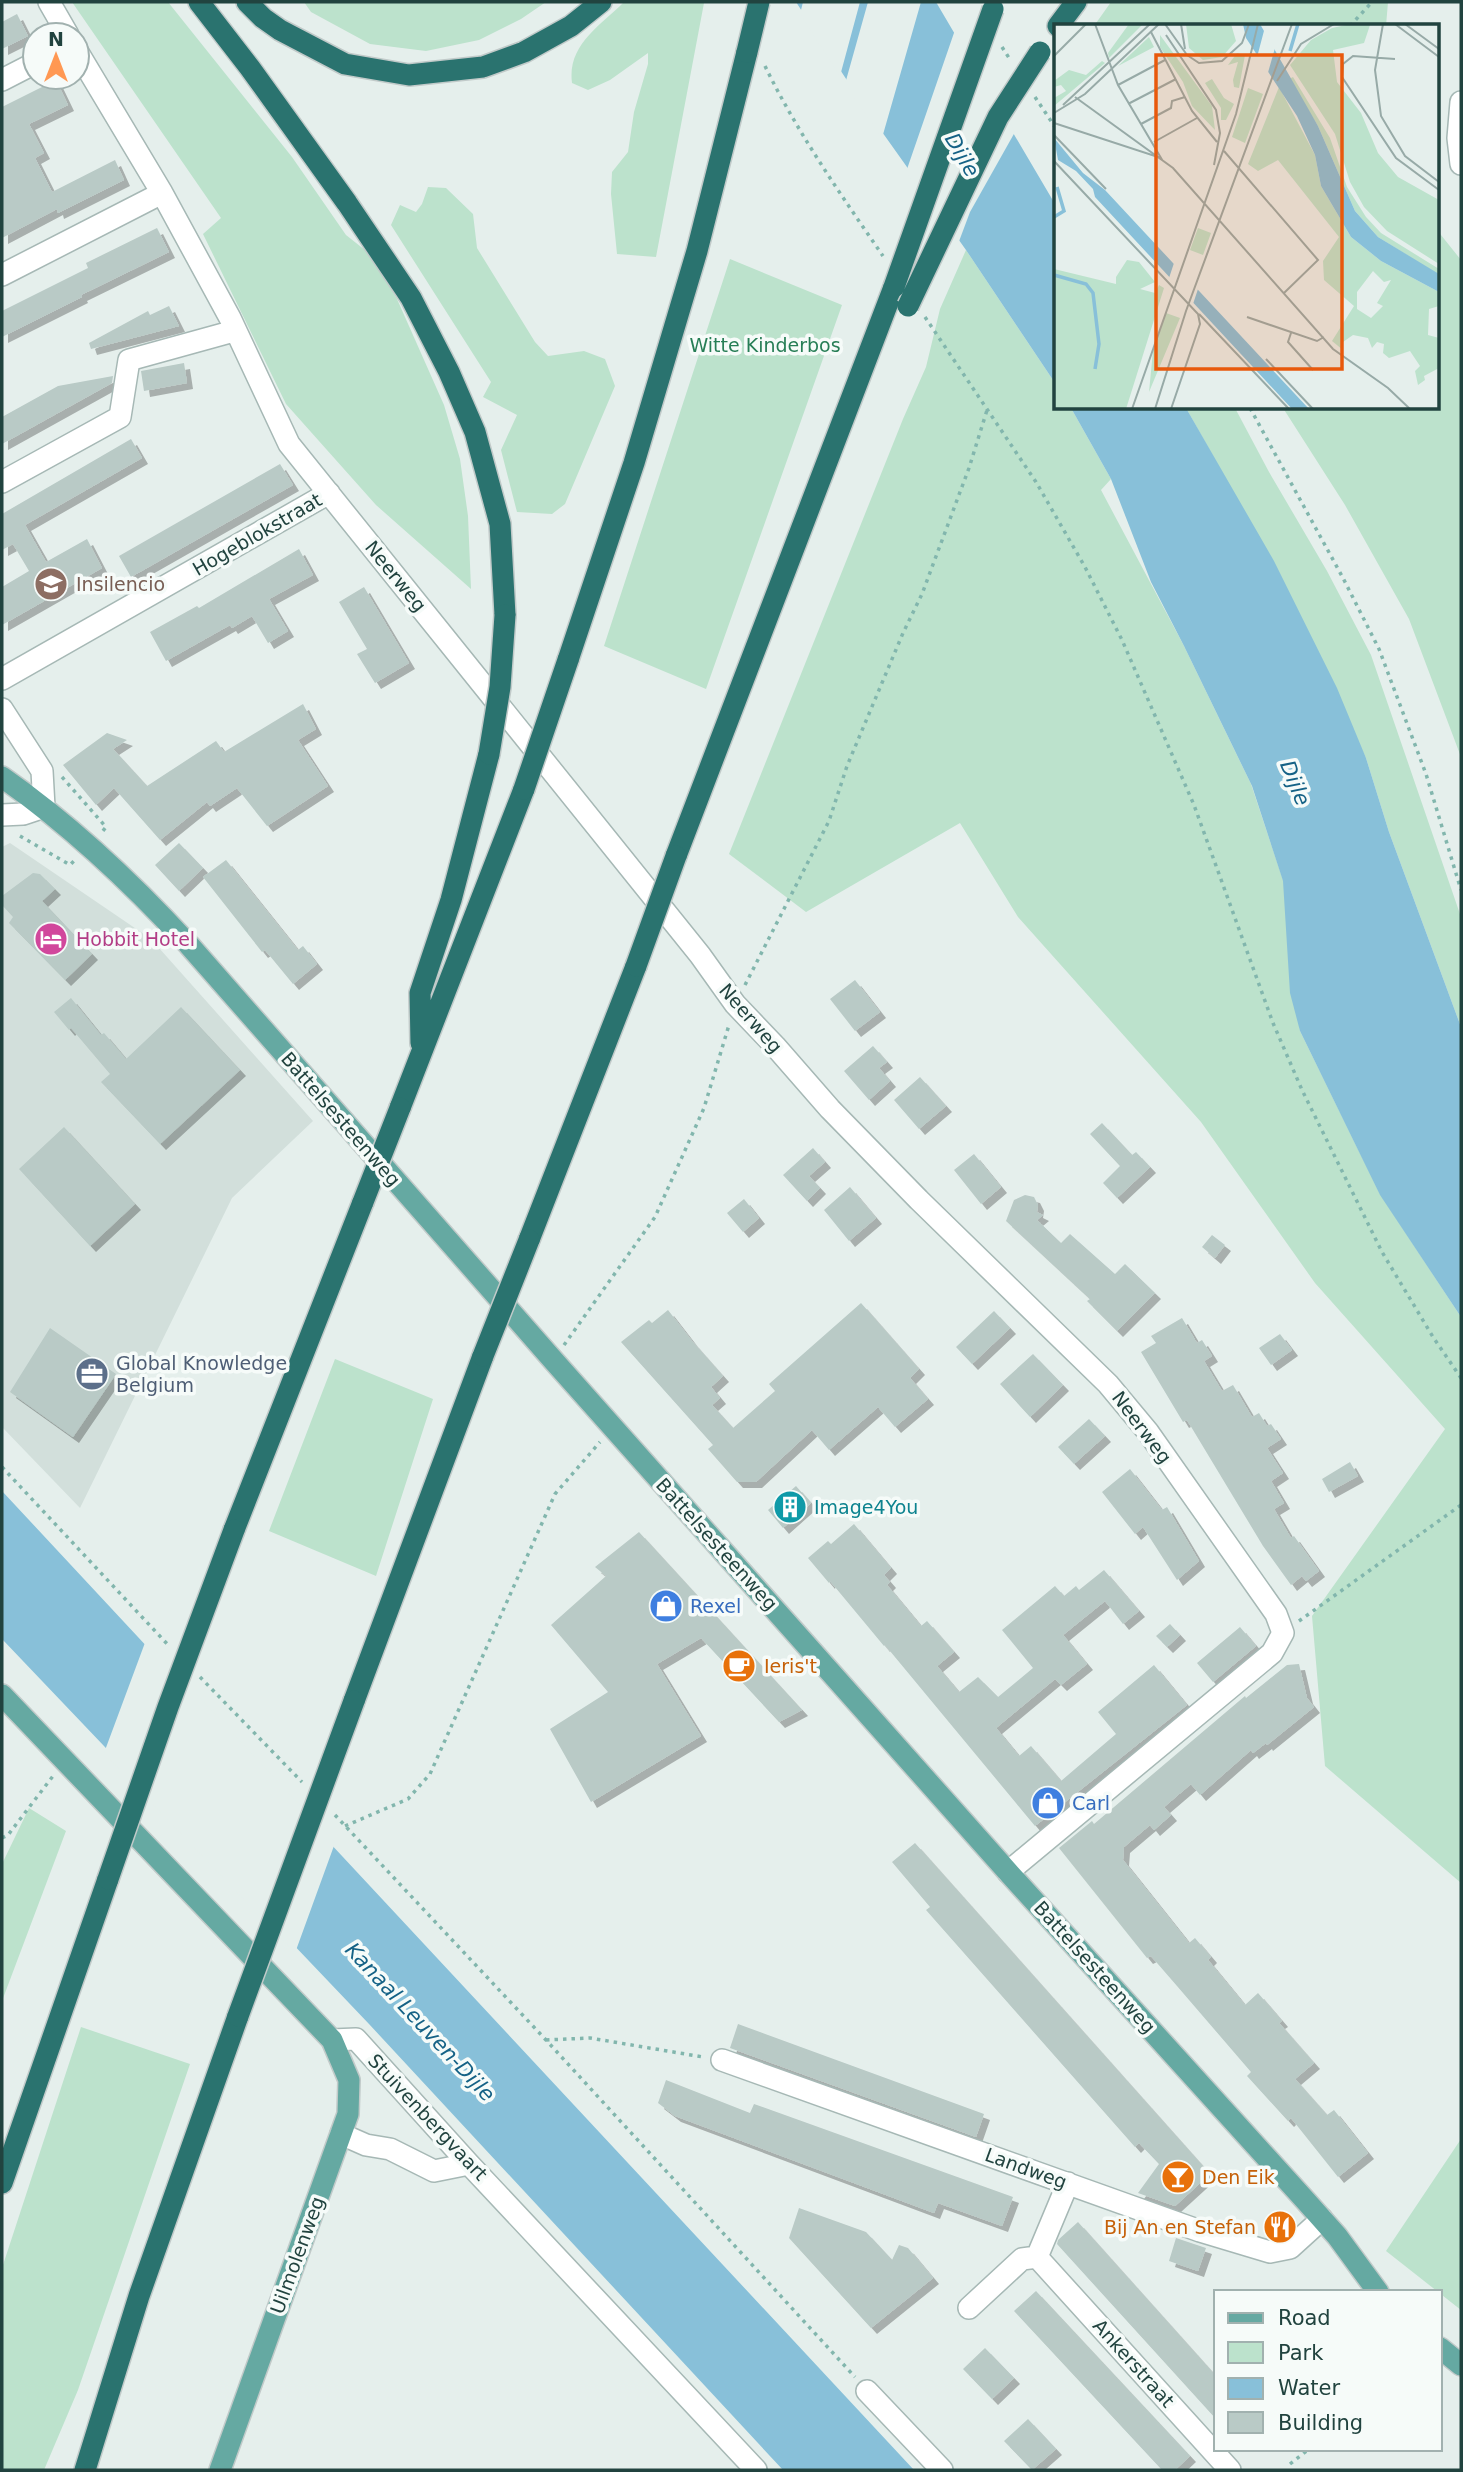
<svg xmlns="http://www.w3.org/2000/svg" width="1463" height="2472" font-family="'DejaVu Sans',sans-serif">
  <style>
    .built { fill: #d2dfdb }
    .green { fill: #bce2cc }
    .water { fill: #88c0d9 }
    .pier { fill: #e5efec }
    .building { fill: #b9cac6; filter: url(#shadow) }
    .lines { fill: none; stroke-linecap: round; stroke-linejoin: round }
    .minor-casing { stroke: #a6b8b5; stroke-width: 24 }
    .major-casing { stroke: #c1cac9; stroke-width: 24 }
    .highway-casing { stroke: #c1cac9; stroke-width: 24 }
    .path { stroke: #82b6ad; stroke-width: 3.5; stroke-dasharray: 3.5 5; stroke-linecap: butt }
    .minor { stroke: #fff; stroke-width: 21 }
    .major { stroke: #65a9a2; stroke-width: 21 }
    .highway { stroke: #2a736f; stroke-width: 21 }
    .highway-bridge-casing { stroke: #c1cac9; stroke-width: 24; stroke-linecap: butt }
    .highway-bridge { stroke: #2a736f; stroke-width: 21 }
    .labels { text-anchor: middle; dominant-baseline: central; stroke-width: 7; stroke-linejoin: round; paint-order: stroke }
    .park-label { font-size: 19px; fill: #277e56; stroke: #f6fbf9 }
    .street-label { font-size: 19px; fill: #21433f; stroke: #f6fbf9 }
    .education-label { font-size: 19px; fill: #785e54; stroke: #f6fbf9; text-anchor: start }
    .hotel-label { font-size: 19px; fill: #b23c85; stroke: #f6fbf9; text-anchor: start }
    .service-label { font-size: 19px; fill: #4e5e75; stroke: #f6fbf9; text-anchor: start }
    .culture-label { font-size: 19px; fill: #0d838f; stroke: #f6fbf9; text-anchor: start }
    .shop-label { font-size: 19px; fill: #366cbe; stroke: #f6fbf9; text-anchor: start }
    .food-label { font-size: 19px; fill: #c56008; stroke: #f6fbf9; text-anchor: start }
    .water-label { font-size: 21px; font-style: italic; fill: #156286; stroke: #f6fbf9 }
    .inset-river { fill: none; stroke: #88c0d9; stroke-width: 3.5 }
    .inset-road { fill: none; stroke: #97aaa7; stroke-width: 2 }
    .view { fill: #e8590c; fill-opacity: 0.15; stroke: #e8590c; stroke-width: 3.5 }
    .inset-edge { fill: none; stroke: #21433f; stroke-width: 3.5 }
  </style>
  <defs>
    <filter id="shadow"><feDropShadow dx="6" dy="6" stdDeviation="0" flood-color="#0004"/></filter>
  </defs>
  <rect width="100%" height="100%" fill="#e5efec"/>
  <path class="built" d="M10,843L151,939L313,1121L232,1198L80,1508L2,1427V847Z"/>
  <path class="green" d="M72,2H168L292,157L346,235L370,254L397,299L444,405L460,459L468,516L471,589L376,505L286,404L203,234L221,218Z
    M304,2H546L521,19L479,40L426,51L370,44L311,12Z
    M624,2L704,3L656,257L617,254L611,194L612,172L628,152L634,112L648,64V53L610,80L588,90L572,83C567,45 600,26 624,2Z
    M1111,2H1388L1386,26H1094Z
    M428,187L446,188L473,214L477,248L535,342L548,356L584,351L605,359L615,386L565,504L552,514L517,512L501,450L517,415L483,397L491,382L391,225L400,205L416,212L422,204Z
    M1437,230L1461,260V757L1409,619L1345,505L1283,408H1437Z
    M966,250L1055,383V408H1071L1111,479L1101,490L1184,646L1251,784L1284,883L1300,1031L1380,1194L1461,1317V1883L1325,1766L1312,1616L1445,1429L1315,1283L1201,1122L1018,917L960,823L806,912L729,854L903,419L926,367L940,309Z
    M730,259L842,305L706,689L604,646Z
    M1186,408H1235L1269,472L1327,571L1371,655L1461,917V1027L1389,832L1366,758L1222,472Z
    M335,1359L433,1399L376,1576L269,1531Z
    M29,1808L66,1831L2,2001V1864Z
    M81,2027L190,2064L78,2390L44,2470H2V2268Z
    M1461,2139V2310L1386,2251Z"/>
  <path class="water" d="M796,2H936L1055,204V383L966,250L865,108Z
    M1071,408H1186L1274,561L1337,688L1366,758L1389,832L1461,1027V1317L1380,1195L1300,1031L1290,993L1283,881L1252,786L1184,646L1151,582L1111,479Z
    M2,1491L914,2470H783L369,2024L2,1639Z"/>
  <path class="pier" d="M803,2H860L840,76L800,14Z
    M868,2H921L882,138L845,84Z
    M955,30L1015,132L970,212L958,244L906,172Z
    M146,1640L335,1843L295,1953L104,1753Z"/>
  <path class="building" d="M17,14L28,36L2,49V22Z
    M56,80L68,105L29,124L44,153L35,158L52,192L115,160L124,180L58,213L57,209L2,238V107Z
    M157,228L169,252L81,295L82,297L2,337V311L88,268L86,263Z
    M169,306L179,326L91,349L89,343L148,311L150,315Z
    M184,363L187,383L144,391L141,371Z
    M113,376L112,383L2,444V417L58,386Z
    M131,439L142,458L25,525L46,562L87,539L102,568L2,625V587L29,571L13,544L2,550V514Z
    M280,464L293,485L131,577L119,556Z
    M299,549L313,575L269,599L288,631L268,643L252,616L232,628L230,625L166,661L150,632L197,606L199,608Z
    M364,587L409,663L375,683L357,654L367,649L339,602Z
    M303,704L316,729L298,740L328,786L267,826L237,788L210,806L207,802L160,840L114,788L96,805L63,765L107,733L127,740L113,749L147,786L216,741L224,752Z
    M179,843L203,868L179,891L155,865Z
    M226,860L298,950L303,946L317,964L293,984L265,950L262,952L203,877Z
    M33,873L40,874L55,889L42,901L92,954L65,980L9,923L13,917L2,905V896Z
    M855,980L880,1012L855,1031L830,999Z
    M71,998L101,1035L104,1033L126,1059L181,1007L240,1070L160,1144L101,1082L110,1074L71,1028L69,1030L54,1012Z
    M873,1046L887,1062L879,1068L890,1081L869,1100L844,1071Z
    M920,1077L946,1106L919,1129L894,1100Z
    M1102,1123L1132,1155L1136,1152L1150,1167L1117,1198L1103,1183L1120,1166L1090,1134Z
    M64,1127L135,1204L90,1246L19,1169Z
    M813,1148L825,1162L809,1176L820,1188L807,1201L783,1175Z
    M974,1154L1001,1187L981,1204L954,1170Z
    M850,1187L876,1218L849,1241L824,1210Z
    M1025,1195L1034,1197L1038,1205L1037,1212L1043,1215L1037,1220L1061,1243L1070,1234L1115,1274L1125,1264L1155,1293L1117,1331L1087,1301L1090,1299L1006,1221L1014,1200Z
    M744,1199L759,1218L743,1232L727,1213Z
    M1212,1235L1225,1245L1215,1258L1202,1247Z
    M861,1303L919,1369L910,1378L928,1399L895,1427L878,1407L829,1450L812,1430L756,1482H737L708,1449L713,1445L621,1342L649,1320L652,1323L668,1310L692,1341L723,1376L711,1387L720,1398L712,1405L733,1428L775,1391L769,1384Z
    M994,1311L1010,1328L972,1364L956,1347Z
    M1182,1318L1197,1343L1202,1340L1212,1356L1204,1361L1222,1391L1233,1385L1252,1417L1259,1413L1267,1426L1271,1424L1281,1439L1267,1448L1283,1473L1271,1481L1284,1503L1274,1509L1291,1538L1294,1536L1319,1571L1306,1581L1302,1576L1291,1585L1263,1546L1187,1420L1183,1422L1141,1352L1156,1343L1151,1336Z
    M50,1328L116,1374L73,1437L10,1392Z
    M1280,1334L1292,1350L1271,1365L1259,1348Z
    M1033,1354L1063,1385L1030,1417L1000,1384Z
    M1089,1419L1105,1436L1074,1464L1058,1447Z
    M1350,1462L1358,1476L1329,1492L1322,1479Z
    M1130,1469L1162,1510L1167,1507L1199,1561L1177,1580L1143,1527L1135,1534L1102,1492Z
    M796,1486L811,1503L783,1528L768,1510Z
    M854,1524L891,1568L884,1575L890,1582L887,1585L921,1626L927,1621L954,1652L937,1666L959,1692L978,1677L998,1697L1033,1668L1002,1630L1055,1586L1064,1596L1076,1586L1079,1590L1104,1570L1139,1611L1123,1624L1105,1601L1063,1635L1087,1664L1061,1685L1055,1679L996,1728L1019,1756L1031,1746L1061,1781L1116,1734L1098,1712L1154,1665L1187,1705L1035,1826L885,1645L884,1646L830,1581L829,1583L808,1558L828,1541L831,1544Z
    M639,1532L802,1710L779,1722L701,1638L657,1664L701,1736L591,1802L550,1729L608,1692L551,1625L606,1576L595,1567Z
    M1170,1624L1180,1635L1167,1647L1156,1636Z
    M1240,1627L1256,1646L1213,1682L1197,1663Z
    M1299,1664L1307,1698L1314,1707L1267,1745L1266,1743L1253,1753L1251,1750L1200,1795L1191,1784L1164,1807L1171,1815L1154,1830L1150,1825L1124,1847L1123,1860L1189,1943L1195,1938L1211,1957L1208,1960L1245,2005L1258,1993L1282,2021L1279,2023L1314,2063L1295,2079L1327,2115L1334,2110L1368,2153L1338,2177L1291,2118L1288,2121L1247,2076L1251,2072L1177,1986L1151,1956L1147,1958L1059,1848L1092,1821L1094,1824L1245,1696L1246,1698L1287,1665Z
    M915,1843L1210,2174L1175,2206L1138,2193L1159,2164L1139,2143L1135,2147L926,1910L930,1907L892,1862Z
    M738,2024L984,2114L976,2137L730,2048Z
    M666,2080L750,2113L754,2104L1013,2197L1002,2226L938,2203L934,2213L675,2116L658,2103Z
    M799,2208L866,2232L892,2260L899,2245L908,2248L933,2278L871,2328L789,2238Z
    M1078,2222L1216,2376V2419L1057,2244L1058,2240Z
    M1176,2238L1206,2248L1198,2271L1169,2261Z
    M1036,2291L1190,2456L1175,2470H1162L1014,2311Z
    M985,2348L1014,2378L992,2399L963,2369Z
    M1028,2419L1056,2449L1032,2470L1004,2441Z"/>
  <g class="lines">
    <defs>
      <path id="minor" d="M49,2L68,35
        M77,51L162,193L230,318L289,444L700,955L735,1004L775,1046L830,1109L919,1200L1108,1384L1148,1432L1276,1614L1283,1633L1272,1653L1008,1872
        M2,80L35,63
        M1461,102L1458,138L1461,164
        M2,275L162,193
        M2,482L120,417L129,360L234,331
        M2,679L329,493
        M2,709L42,771L44,807L23,814L2,815
        M332,2040L356,2039L469,2164L756,2470
        M722,2060L1200,2231L1270,2252L1290,2248L1322,2219
        M341,2134L366,2145L390,2149L434,2171L469,2164
        M1068,2183L1037,2257L1230,2470
        M969,2308L1022,2259L1037,2257
        M867,2391L942,2470"/>
      <path id="major" d="M2,777C71,825 132,883 189,945L553,1360L1008,1872L1305,2200L1337,2236L1378,2292
        M2,1695L332,2040L349,2080L348,2114L220,2470
        M1440,2348L1461,2365"/>
      <path id="highway" d="M199,2L250,68L347,203L411,298L449,372L475,432L500,524L505,615
        M247,2L263,18L280,30L345,64L409,75L483,67L524,52L571,26L601,2
        M1058,26L1076,2
        M568,660L634,463L697,251L747,52
        M676,856L894,287
        M421,1043L420,993L451,900L489,754
        M400,1108L524,789
        M529,1240L636,966
        M234,1530L363,1202
        M354,1701L483,1356
        M2,2183L108,1879
        M85,2470L139,2296L238,2016"/>
    </defs>
    <use href="#minor" class="minor-casing"/>
    <use href="#major" class="major-casing"/>
    <use href="#highway" class="highway-casing"/>
    <path class="path" d="M1350,26L1372,2
      M1002,47L1011,61
      M765,66C797,132 841,195 883,256
      M1035,97L1055,127
      M925,317L1036,482L1085,567L1122,640L1194,805L1273,1023L1302,1090L1382,1252L1433,1337L1461,1378
      M1250,408L1343,578L1379,649L1426,774L1461,890
      M62,777L106,827L102,832
      M20,836L70,865L75,860
      M745,985L829,821L847,766L903,633L922,594L969,468L988,407
      M564,1345L655,1217L704,1108L729,1025
      M2,1467L170,1647
      M1299,1621L1461,1505
      M200,1677L302,1782
      M335,1815L546,2040L855,2377
      M345,1826L408,1799L430,1774L555,1494L600,1442
      M2,1838L8,1835L53,1776
      M546,2040L590,2038L703,2057
      M1290,2464L1309,2449"/>
    <use href="#minor" class="minor"/>
    <use href="#major" class="major"/>
    <use href="#highway" class="highway"/>
    <defs>
      <path id="highway-bridge" d="M747,52L759,2
        M894,287L993,9
        M908,306L998,117L1040,52
        M489,754L500,687L505,615
        M524,789L568,660
        M636,966L676,856
        M363,1202L400,1108
        M483,1356L529,1240
        M108,1879L168,1707L234,1530
        M238,2016L354,1701"/>
    </defs>
    <use href="#highway-bridge" class="highway-bridge-casing"/>
    <use href="#highway-bridge" class="highway-bridge"/>
  </g>
  <defs>
    <symbol id="school-disc" viewBox="-11 -11 22 22"><circle r="9.5" fill="#8d6e63" stroke="#f6fbf9"/><path d="M0-5L7-2L0 1L-7-2ZM-4 1L0 2.5L4 1V4Q0 6-4 4Z" fill="#fff"/></symbol>
    <symbol id="hotel-disc" viewBox="-11 -11 22 22"><circle r="9.5" fill="#d1479c" stroke="#f6fbf9"/><path d="M-6-4.5h1.5V1H6V5H4.5V3h-9V5H-6ZM-4 0a1.8 1.8 0 1 1 3.6 0ZM.5 0V-2.5h3Q6-2.5 6 0Z" fill="#fff"/></symbol>
    <symbol id="office-disc" viewBox="-11 -11 22 22"><circle r="9.5" fill="#5c6f8a" stroke="#f6fbf9"/><path d="M-6-3h4V-5.5h4V-3h4V5H-6ZM-1-4.5V-3h2v-1.5ZM-6 0V1H6V0Z" fill="#fff"/></symbol>
    <symbol id="building-disc" viewBox="-11 -11 22 22"><circle r="9.5" fill="#0f9aa8" stroke="#f6fbf9"/><path d="M-4-6H4V6H1V3H-1V6H-4ZM-2.5-4.3h1.7v1.8h-1.7ZM.8-4.3h1.7v1.8H.8ZM-2.5-1h1.7V.8h-1.7ZM.8-1h1.7V.8H.8Z" fill="#fff"/></symbol>
    <symbol id="shop-disc" viewBox="-11 -11 22 22"><circle r="9.5" fill="#3f7fe0" stroke="#f6fbf9"/><path d="M-5-2.5h2.3a2.7 3.5 0 0 1 5.4 0H5L5.5 6h-11ZM-1.5-2.5h3a1.5 2.3 0 0 0-3 0Z" fill="#fff"/></symbol>
    <symbol id="cafe-disc" viewBox="-11 -11 22 22"><circle r="9.5" fill="#e8710a" stroke="#f6fbf9"/><path d="M-5.5-4.5H6V0H3Q3 3.5 0 3.5H-2.5Q-5.5 3.5-5.5 0ZM3-3.2v2h1.7v-2ZM-6 4.5H4V6H-6Z" fill="#fff"/></symbol>
    <symbol id="bar-disc" viewBox="-11 -11 22 22"><circle r="9.5" fill="#e8710a" stroke="#f6fbf9"/><path d="M-6-5H6L.8 .8V4.5H3.5V6h-7V4.5H-.8V.8Z" fill="#fff"/></symbol>
    <symbol id="restaurant-disc" viewBox="-11 -11 22 22"><circle r="9.5" fill="#e8710a" stroke="#f6fbf9"/><path d="M-5-6h1v4h1v-4h1v4h1v-4h1v5L-1.5 .5V6h-2V.5L-5-1ZM5-6V6H3V1.5H1.5Q1.5-4 5-6Z" fill="#fff"/></symbol>
  </defs>
  <g fill-rule="evenodd">
    <use href="#school-disc" x="32" y="565" width="38" height="38"/>
    <use href="#hotel-disc" x="32" y="920" width="38" height="38"/>
    <use href="#office-disc" x="73" y="1355" width="38" height="38"/>
    <use href="#building-disc" x="771" y="1488" width="38" height="38"/>
    <use href="#shop-disc" x="647" y="1587" width="38" height="38"/>
    <use href="#cafe-disc" x="720" y="1647" width="38" height="38"/>
    <use href="#shop-disc" x="1029" y="1784" width="38" height="38"/>
    <use href="#bar-disc" x="1159" y="2158" width="38" height="38"/>
    <use href="#restaurant-disc" x="1261" y="2208" width="38" height="38"/>
  </g>
  <g class="labels">
    <g class="park-label">
      <text x="765" y="345">Witte Kinderbos</text>
    </g>
    <g class="street-label">
      <text transform="translate(257 534) rotate(-30)">Hogeblokstraat</text>
      <text transform="translate(396 576) rotate(51)">Neerweg</text>
      <text transform="translate(751 1018) rotate(49)">Neerweg</text>
      <text transform="translate(341 1119) rotate(49)">Battelsesteenweg</text>
      <text transform="translate(1142 1427) rotate(53)">Neerweg</text>
      <text transform="translate(717 1544) rotate(48)">Battelsesteenweg</text>
      <text transform="translate(1095 1967) rotate(48)">Battelsesteenweg</text>
      <text transform="translate(428 2117) rotate(47)">Stuivenbergvaart</text>
      <text transform="translate(1026 2168) rotate(20)">Landweg</text>
      <text transform="translate(297 2255) rotate(-70)">Uilmolenweg</text>
      <text transform="translate(1134 2363) rotate(48)">Ankerstraat</text>
    </g>
    <g class="education-label">
      <text x="76" y="584">Insilencio</text>
    </g>
    <g class="hotel-label">
      <text x="76" y="939">Hobbit Hotel</text>
    </g>
    <g class="service-label">
      <text x="116" y="1363">Global Knowledge<tspan x="116" dy="22">Belgium</tspan></text>
    </g>
    <g class="culture-label">
      <text x="814" y="1507">Image4You</text>
    </g>
    <g class="shop-label">
      <text x="690" y="1606">Rexel</text>
      <text x="1072" y="1803">Carl</text>
    </g>
    <g class="food-label">
      <text x="764" y="1666">Ieris't</text>
      <text x="1202" y="2177">Den Eik</text>
      <text x="1256" y="2227" text-anchor="end">Bij An en Stefan</text>
    </g>
    <g class="water-label">
      <text transform="translate(962 155) rotate(60)">Dijle</text>
      <text transform="translate(1295 783) rotate(68)">Dijle</text>
      <text transform="translate(420 2022) rotate(47)">Kanaal Leuven-Dijle</text>
    </g>
  </g>
  <g transform="translate(1054 24)">
    <rect width="385" height="385" fill="#e5efec"/>
    <path d="M75,0H89L55,34L54,29ZM132,0H177L182,17L168,33L149,36L135,24ZM297,0L316,1L310,19L279,26L283,58L307,89L324,129L344,153L385,176V240L333,207L310,183L296,158L281,110L236,41L257,16L278,4ZM106,11L158,82L161,106L138,82L129,58L106,23ZM95,13L100,23L64,42ZM183,29L191,31L185,64L180,63L179,56L184,38L174,41ZM48,37L51,39L0,82V74L12,67L7,61L0,63V57L15,46L32,51ZM239,53L276,114L293,163L312,193L327,209L385,245V251L324,213L301,187L264,102L235,55ZM158,55L170,74L180,80L172,96H167V84L151,59ZM225,63L261,131L267,162L297,213L327,237L385,268V282L375,285L374,311L385,314V344L370,352L371,356L364,361L361,347L366,342L356,327L335,334L329,329L330,320L323,318L318,324L314,314L299,311L289,318V326L278,317L300,282L270,256L269,237L285,213L224,136L204,147L194,140ZM319,247L330,258L337,256L323,279L329,282L317,294L303,285V268ZM194,64L209,70L191,119L178,113ZM144,204L157,209L149,231L136,226ZM73,236L85,238L101,258L86,265L101,269L105,261L110,264L72,385H0V245L62,260V253ZM112,289L126,294L95,368L99,327Z" fill="#bce2cc" fill-rule="evenodd"/>
    <path d="M189,0H206L264,102L301,187L324,213L385,250V268L327,237L297,213L267,162L261,131L243,92L192,14ZM0,114L29,149L51,166L255,385H238L41,173L39,165L22,147L4,136Z" fill="#88c0d9"/>
    <path d="M211,3L221,24L213,52L202,37ZM121,236L145,262L138,283L114,257Z" fill="#e5efec"/>
    <path class="inset-river" d="M236,27L244,0M0,193L10,187L3,163M0,251L32,260L39,269L45,320L41,345"/>
    <path class="inset-road" d="M111,0L133,31M127,0L131,25M329,0L321,46L327,92L351,132L385,158M341,0L385,33M351,0L385,25M97,8L138,87L163,118M112,11L162,86L166,109L160,141M133,31L145,39L168,37L188,19L195,0M0,32L32,0M341,35L299,32L289,40L288,53L342,134L385,166M223,57L247,20L280,0M64,61L111,36M21,73L119,144L279,325L334,364L356,385M74,80L122,55M9,81L96,0M0,89L31,70L105,0M0,99L107,134L64,61L41,0M87,100L117,84L118,77L131,73M0,111L52,165M100,118L143,94M170,127L264,236L230,269M0,137L144,290L146,300L117,385M145,290L235,385M193,293L263,317L270,313M237,309L234,318L259,346M212,335L259,385M78,385L182,90L204,0M101,385L132,287L238,0"/>
    <path class="view" d="M102,31H288V345H102Z"/>
    <rect width="385" height="385" class="inset-edge"/>
  </g>
  <rect width="1463" height="2472" fill="none" stroke="#21433f" stroke-width="7"/>
  <rect x="1214" y="2290" width="228" height="161" fill="#f6fbf9" stroke="#a1b1af" stroke-width="2"/>
  <rect x="1228" y="2313" width="35" height="10" fill="#65a9a2" stroke="#a1b1af" stroke-width="2"/>
  <text x="1278" y="2325" font-size="21" fill="#21433f">Road</text>
  <rect x="1228" y="2342" width="35" height="21" fill="#bce2cc" stroke="#a1b1af" stroke-width="2"/>
  <text x="1278" y="2360" font-size="21" fill="#21433f">Park</text>
  <rect x="1228" y="2378" width="35" height="21" fill="#88c0d9" stroke="#a1b1af" stroke-width="2"/>
  <text x="1278" y="2395" font-size="21" fill="#21433f">Water</text>
  <rect x="1228" y="2412" width="35" height="21" fill="#b9cac6" stroke="#a1b1af" stroke-width="2"/>
  <text x="1278" y="2430" font-size="21" fill="#21433f">Building</text>
  <g transform="translate(56 56)"><circle r="33" fill="#f6fbf9" stroke="#a1b1af" stroke-width="2"/>
  <path d="M0-5L12 26L0 18L-12 26Z" fill="#ff9853"/>
  <text y="-10" font-size="19" font-weight="bold" text-anchor="middle" fill="#21433f">N</text>
  </g>
</svg>
